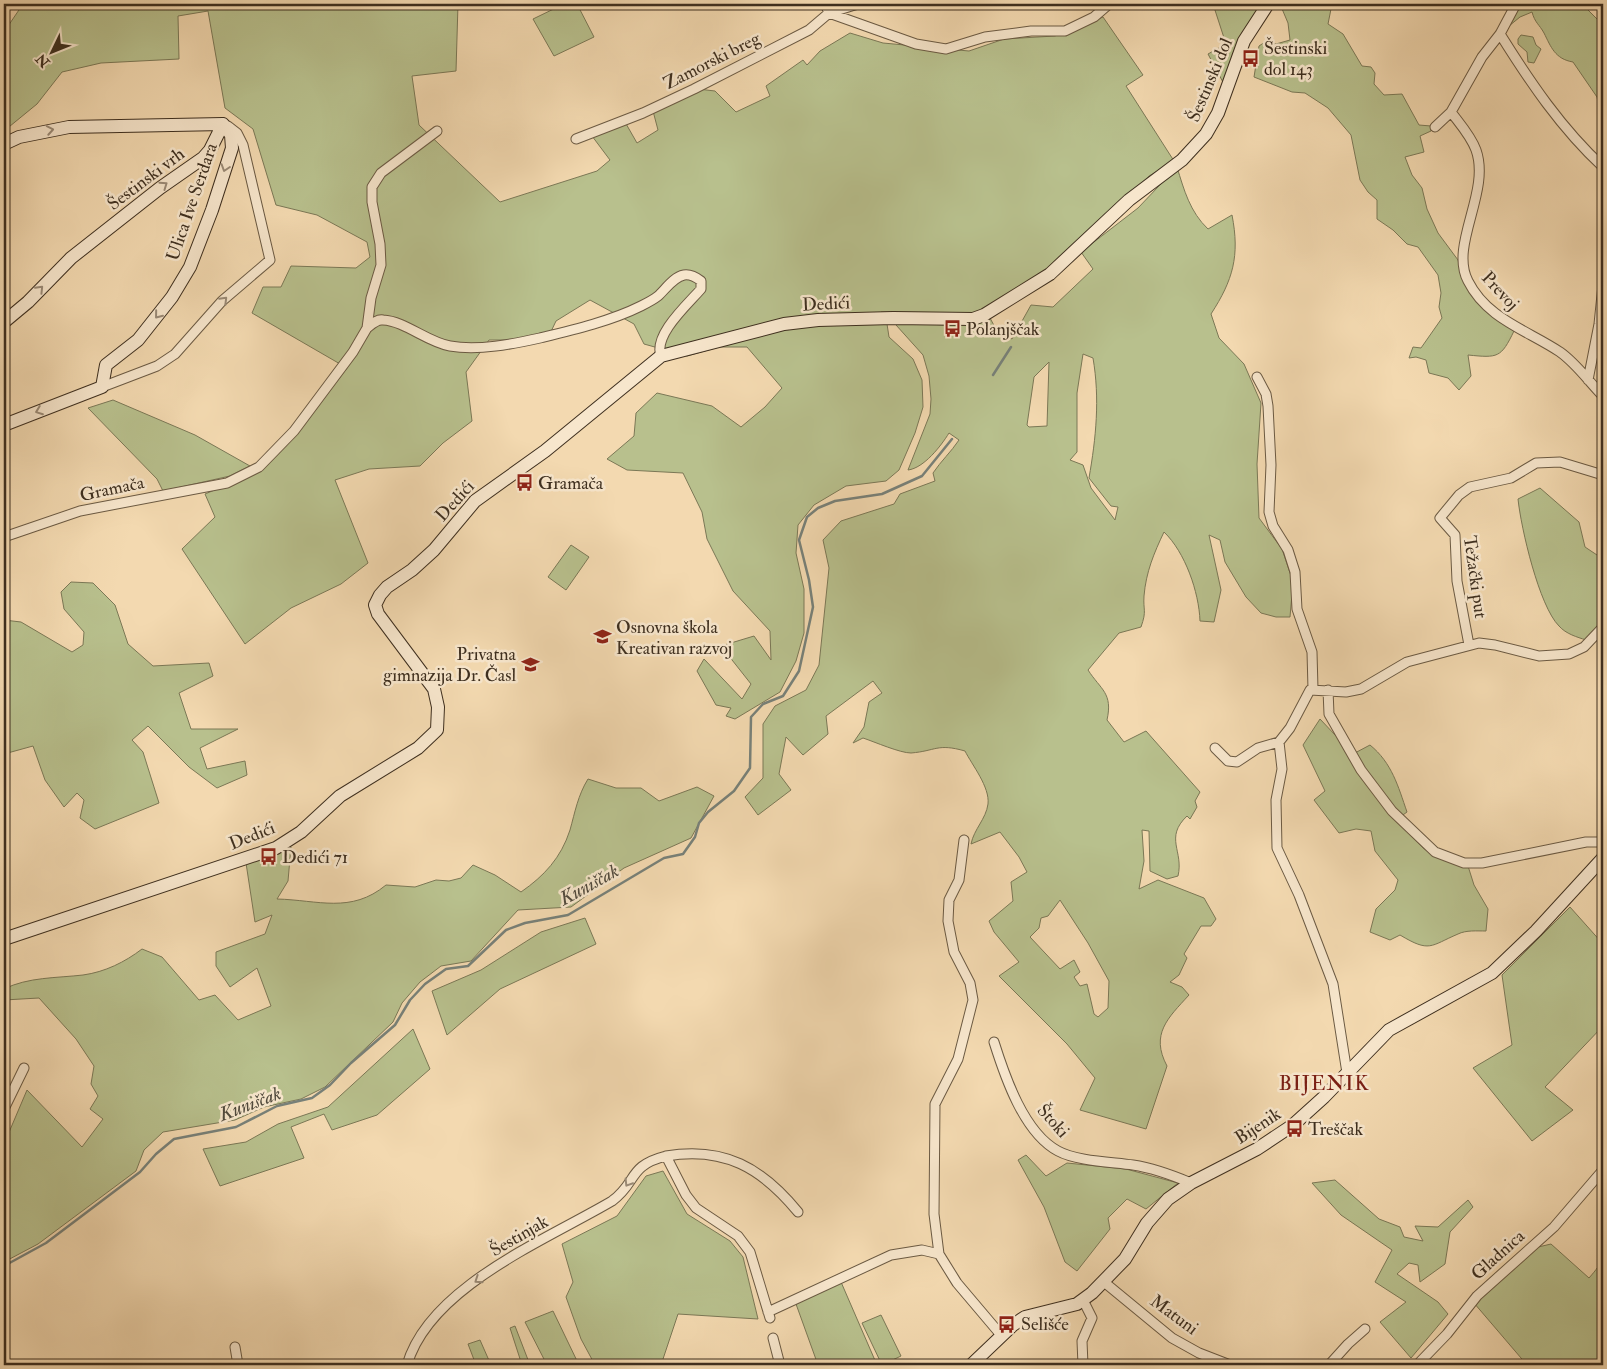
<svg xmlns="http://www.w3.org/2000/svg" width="1607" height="1369" font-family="'IM FELL Double Pica',serif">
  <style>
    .green { fill: #b8c08d; stroke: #7b7856; fill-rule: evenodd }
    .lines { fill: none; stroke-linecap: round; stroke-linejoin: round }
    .stream { stroke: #788179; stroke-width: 2.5 }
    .street-casing { stroke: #6b5a43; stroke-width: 11 }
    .secondary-casing { stroke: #3e2f1f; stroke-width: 14 }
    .street { stroke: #f7e6cc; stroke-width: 9 }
    .secondary { stroke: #f7e6cc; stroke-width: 12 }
    .oneway { stroke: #9a8a76 }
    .labels { text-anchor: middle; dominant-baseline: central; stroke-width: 5; stroke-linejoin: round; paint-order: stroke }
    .poi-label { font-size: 18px; fill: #3e2f1f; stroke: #f7e6cc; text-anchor: start }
    .street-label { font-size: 18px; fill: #3e2f1f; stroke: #f7e6cc }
    .water-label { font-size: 19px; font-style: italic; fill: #514a3d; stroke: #f7e6cc }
    .quarter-label { font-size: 20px; letter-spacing: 1px; fill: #7a1f14; stroke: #f7e6cc }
  </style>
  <rect width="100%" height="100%" fill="#f3d9b0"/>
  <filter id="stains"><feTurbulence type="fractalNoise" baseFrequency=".004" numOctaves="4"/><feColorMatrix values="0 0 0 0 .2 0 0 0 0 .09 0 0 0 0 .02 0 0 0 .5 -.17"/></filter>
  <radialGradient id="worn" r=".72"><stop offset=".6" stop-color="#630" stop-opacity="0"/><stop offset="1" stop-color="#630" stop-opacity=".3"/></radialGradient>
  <path class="green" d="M23,4H458L456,71L412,76L419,125L500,202L597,171L610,160L592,136L625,122L637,143L658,130L653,111L698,89L715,91L736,112L770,96L766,86L803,60L807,65L820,51L850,33L883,43L969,51L1004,39L1055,36L1103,17L1143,75L1126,86L1174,161L1149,176L1055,266L976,313L881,312L887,324L889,337L913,359L922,380L923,407L915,433L899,470L886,481L846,486L814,505L798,525L796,553L804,589V633L796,661L780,692L735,719L726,716L731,708L716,705L697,671L704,659L742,699L751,684L721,646L754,636L771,660L770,631L733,591L707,539L702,512L683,473L627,470L607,459L634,436L636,413L657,393L712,406L741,427L765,407L782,388L747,347H719L687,356L644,344L634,324L590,300L556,321L547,340H489L466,372L472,421L443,443L420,466L369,469L335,480L368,563L341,584L291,608L245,644L182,549L215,517L205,494L260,471L301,429L347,368L252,313L263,287H281L291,266L356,268L370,257L367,242L317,215L276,205L253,129L225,108L208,11L178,16L179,59L101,63L62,72L37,104L4,131V32Z
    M564,4H577L594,37L554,56L533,19Z
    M1213,4H1262L1225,86L1208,54L1226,44Z
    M1280,4H1332L1328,24L1343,34L1362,66L1371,67L1375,73L1374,84L1384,95L1402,94L1419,125L1431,126V131L1420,136L1424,152L1405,157L1412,175L1422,188L1427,209L1438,233L1458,260L1464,282L1474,296L1495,317L1514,331C1501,358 1498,358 1468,355L1471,376L1459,390L1448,378L1429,373L1426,360L1416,357L1409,358L1413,347L1421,348L1442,318L1439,307L1441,293L1438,275L1418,247L1407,244L1393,230L1377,219V200L1368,192L1360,180L1351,135L1328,108L1305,93L1292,92L1254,77L1259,46L1265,42L1276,44L1290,40L1288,23Z
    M1520,4H1582L1603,25V114L1600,111L1597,97L1573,62C1555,59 1551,47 1544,33C1539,24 1535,23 1532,12L1520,17L1509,26Z
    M1521,35L1533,37L1536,45L1541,49L1534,63L1528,62L1527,52L1518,44V39Z
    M1177,167C1184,190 1190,212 1208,229L1232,215C1240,256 1233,280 1211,314L1219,338L1244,364L1261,403L1257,464L1259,518L1282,549L1293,582L1290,617H1276L1261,613L1246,597L1225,562L1220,540L1209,535L1221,590L1214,622L1200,621C1199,592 1185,552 1164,532C1154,553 1146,572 1144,596C1143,611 1147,610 1141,627L1119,633L1088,670C1101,690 1113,693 1107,720L1124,742L1146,731L1200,792L1195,801L1197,807L1190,819L1187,816C1164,838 1184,851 1178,876L1167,879L1150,871L1149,831L1142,830L1144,861L1139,889L1158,880L1204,898L1216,919L1211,926H1201L1184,954L1187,958L1179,975L1170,982L1182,987L1189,995C1168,1018 1150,1034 1167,1066L1146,1129L1080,1110L1095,1078L1067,1044L999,976L1019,962L994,932L989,921L1013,901L1011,882L1027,872L1019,857L1000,832L971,844C974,829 986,819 988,804C990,787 972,765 965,751C937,743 936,751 911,753C900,753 875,742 863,738L853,743L864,727L869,702L882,693L873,681L826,716L828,734L803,755L786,737L779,774L791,790L758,815L745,797L763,778V724L775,706L806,690L819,665L829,568L823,540L841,521L894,504L900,494L935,481L933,473C941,461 951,452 959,440L949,433C941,446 924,468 908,470L930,414L931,399L929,376L923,355L896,325L900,322C924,323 969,330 990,318L997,331L1012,339L1031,305L1053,307L1093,269L1081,252L1138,208ZM1083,354L1093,358C1100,399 1096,438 1089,478L1111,506L1118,507L1115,520L1091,488L1083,465L1070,460L1077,452V393ZM1049,362L1047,426L1029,427L1027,425L1034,377ZM1060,900L1088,943L1109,981L1108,1008L1098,1017L1094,1014L1087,984L1080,986L1074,977L1080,972L1074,960L1060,969L1030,937L1039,928L1041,918L1048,916Z
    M113,400L195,435L250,466L230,476L163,491L157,479L88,408Z
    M1540,488L1579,522L1585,547L1603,559V623L1586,640C1577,637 1566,634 1559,626C1539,606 1521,528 1518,499Z
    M571,545L589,557L566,590L548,577Z
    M71,582L93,583L115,605L128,644L153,666L209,663L213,676L179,693L191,729H238L200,748L207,769L245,761L247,775L217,788L189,767L148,726L132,740L143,752L159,803L95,829L80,818L84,800L77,793L64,807L45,780L33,746L4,754V620L21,622L72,652L83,645L84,632L64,609L61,592Z
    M1320,719L1353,754L1370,745C1392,763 1398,786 1407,812L1396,820L1423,848L1438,858L1468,866L1474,885L1488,909L1486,931C1477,931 1466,930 1458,934C1430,946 1430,953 1400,935L1390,940L1370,932L1376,909L1395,890L1398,880L1375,851L1371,831L1356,829L1339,833L1314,800L1325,791L1303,745Z
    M588,779L616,788H641L659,801L697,787L714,796L691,838L624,868L571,907L518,910L471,961L441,966L420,982L402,1003L393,1022L325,1087L301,1099L264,1107L235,1120L163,1132L144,1150L136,1171L38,1244L4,1262V1144L27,1090L82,1147L103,1119L90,1109L98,1096L91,1084L94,1066L76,1039L39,998L4,1000V989C28,977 57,978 83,975C105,972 125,962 142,949L162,957L199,1000L215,995L238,1020L271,1006L257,968L230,987L216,966V952L265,934L272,915L255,922L246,863L291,847L288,881L277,899C318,900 351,914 386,885L415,887L436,880L449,881L461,878L473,865L495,875L521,892C544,876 561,858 570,830C575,812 578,795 588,779Z
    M1570,907L1603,944V1026L1545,1087L1573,1110L1532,1141L1473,1068L1512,1045L1502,975Z
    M585,918L596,944L500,989L447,1035L432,991L481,970L541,932Z
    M413,1029L430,1069L377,1115L332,1130L324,1114L291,1127L304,1158L220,1186L203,1149L246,1142L278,1124L328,1107Z
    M1026,1155L1046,1176L1067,1163L1126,1169L1178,1183L1146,1209L1127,1199L1108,1218L1110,1229L1077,1271L1065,1262L1044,1207L1018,1160Z
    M663,1171L687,1214L730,1241L743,1257L758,1319L678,1314L661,1365H595L581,1339L566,1297L573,1282L562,1244L617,1216L646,1176Z
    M1335,1180L1379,1219L1400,1227L1404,1237L1423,1241L1415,1226L1438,1227L1468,1200L1473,1207L1450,1232L1445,1264L1420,1282L1418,1265L1409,1263L1397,1274L1438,1302L1448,1314L1411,1358L1380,1322L1406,1302L1375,1282L1392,1250L1341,1215L1312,1183Z
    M1603,1232V1365H1527L1474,1303L1534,1248L1551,1244L1589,1278C1604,1261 1604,1258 1598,1236Z
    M841,1282L877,1365H818L796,1304Z
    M553,1311L579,1365H547L525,1322Z
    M881,1315L901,1356L882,1365L862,1323Z
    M515,1326L530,1365H522L510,1328Z
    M480,1340L491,1365H476L468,1344Z"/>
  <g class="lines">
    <path class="stream" d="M993,375L1011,347
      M4,1266L46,1243L140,1172L156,1154L174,1139L236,1127L277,1106L312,1098L330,1085L351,1063L395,1025L410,1000L425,984L446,969L468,966L506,930L525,923L568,915L664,858L683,854L695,837L699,823L708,812L734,791L750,768L751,717L763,704L783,696L799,671L813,607L809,580L799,540L807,517L818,508L835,501L882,494L922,476L952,439"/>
    <defs>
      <path id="street" d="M825,4L829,13L916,44L946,49L985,37L1031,31H1065L1094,17L1109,4
        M1516,4L1500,34L1482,57L1451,112C1460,124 1471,136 1476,150C1491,192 1449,245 1468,281C1487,319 1527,330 1560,352C1577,364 1589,382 1603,396
        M1500,34C1530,82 1561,128 1603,167
        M1435,127L1451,112
        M576,139L643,113L694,89L809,30L829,13L858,4
        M367,328C372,324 377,319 383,320C405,321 427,342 450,346C478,351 513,344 540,338C573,330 611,321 641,306C647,303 653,300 658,296C665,290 673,277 684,275C690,274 697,278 701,281V289C688,304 653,335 661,356
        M1257,377L1266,394L1268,406L1271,465L1269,512L1273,526L1288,550L1295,572L1297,609L1312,652L1313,689
        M1588,380L1599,324L1603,285
        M102,387L157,366L175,354L222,301L270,260L243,145L237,133L228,126
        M4,537L80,511L227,483L259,467L294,431L353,352L367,328L371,298L381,265L380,244L372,202V187L381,173L437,131
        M1469,645L1457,581L1455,535L1440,518L1459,495L1470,487L1511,478L1536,463L1560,462L1603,475
        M1328,690L1329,714L1361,770L1392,811L1435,852L1464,863H1482L1586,842H1603
        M1279,742L1290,728L1310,690L1346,692L1361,689L1407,662L1479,643L1495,645L1539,656L1569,654L1584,647L1603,627
        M1215,748L1228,761L1237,762L1258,748L1279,742L1282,769L1276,800L1277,848L1299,895L1333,984L1347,1073
        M964,840L959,880L949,900L948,921L954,952L970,983L973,1000L958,1059L935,1104L934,1214L939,1254L957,1283L1001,1335
        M994,1042C1005,1077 1024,1133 1058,1151C1076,1161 1112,1162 1133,1165C1153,1168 1172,1175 1191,1183
        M4,1109L24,1068
        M1104,1282L1172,1338L1199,1353L1230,1365
        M1083,1300L1092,1318L1082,1341L1083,1365
        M768,1312L891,1255L922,1250L939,1254
        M770,1318L750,1252L738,1236L696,1208L686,1195L666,1156C724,1146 762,1168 798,1212
        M773,1338L780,1365
        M235,1347L238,1365
        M407,1365C429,1287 546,1240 612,1201C638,1182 627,1166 666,1156
        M1329,1365L1348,1344L1365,1329
        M1417,1365L1447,1334L1477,1296L1554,1227L1603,1170"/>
      <path id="secondary" d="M4,144L19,137L69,127L223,124
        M4,322L28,302L71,258L160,188L203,158L210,150L223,124
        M4,425L102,387L106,365L138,340L172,297L190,267L212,210L232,148L231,135L223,124
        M4,939L276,848L301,832L340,796L418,748L437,730L438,707L434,689L378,614L375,605L380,595L387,587L412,570L434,550L475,501L545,451L661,356L784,324L818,320L893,318L973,319L984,315L1050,274L1129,200L1182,160L1206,134L1218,113L1244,41L1268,4
        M971,1365L1013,1325L1025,1317L1077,1304L1092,1293L1125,1259L1147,1223L1168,1199L1191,1183L1257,1149L1293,1125L1324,1097L1389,1030L1492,973L1536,931L1603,858"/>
    </defs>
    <use href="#street" class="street-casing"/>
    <use href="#secondary" class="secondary-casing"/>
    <use href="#street" class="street"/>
    <use href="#secondary" class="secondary"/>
  </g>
  <defs><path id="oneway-chevron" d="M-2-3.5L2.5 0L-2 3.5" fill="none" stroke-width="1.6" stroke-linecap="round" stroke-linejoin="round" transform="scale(1.25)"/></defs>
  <g class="oneway">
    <use href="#oneway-chevron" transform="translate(50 130) rotate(-10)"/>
    <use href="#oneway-chevron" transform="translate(225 168) rotate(108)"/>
    <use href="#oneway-chevron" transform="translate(164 185) rotate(-35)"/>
    <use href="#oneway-chevron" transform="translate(40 289) rotate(-46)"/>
    <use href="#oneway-chevron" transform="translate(224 300) rotate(-45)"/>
    <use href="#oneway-chevron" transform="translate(158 315) rotate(129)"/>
    <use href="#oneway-chevron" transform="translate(39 411) rotate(159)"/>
    <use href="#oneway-chevron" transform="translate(628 1183) rotate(122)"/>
    <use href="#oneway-chevron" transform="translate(478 1280) rotate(146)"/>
  </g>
  <defs>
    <symbol id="bus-bare" viewBox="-9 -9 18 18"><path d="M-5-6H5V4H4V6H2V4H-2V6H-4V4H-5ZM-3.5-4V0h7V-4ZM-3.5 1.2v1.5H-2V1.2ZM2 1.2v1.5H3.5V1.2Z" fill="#8f2418" stroke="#f7e6cc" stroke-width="2.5" paint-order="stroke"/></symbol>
    <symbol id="school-bare" viewBox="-9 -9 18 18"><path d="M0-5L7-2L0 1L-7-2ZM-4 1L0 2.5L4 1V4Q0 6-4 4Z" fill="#8f2418" stroke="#f7e6cc" stroke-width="2.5" paint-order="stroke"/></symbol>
  </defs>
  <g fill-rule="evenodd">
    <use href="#bus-bare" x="1238" y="46" width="25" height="25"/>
    <use href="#bus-bare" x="940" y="316" width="25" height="25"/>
    <use href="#bus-bare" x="512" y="470" width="25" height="25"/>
    <use href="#school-bare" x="590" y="624" width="25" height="25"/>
    <use href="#school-bare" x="518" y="652" width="25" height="25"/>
    <use href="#bus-bare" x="256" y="844" width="25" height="25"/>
    <use href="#bus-bare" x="1282" y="1116" width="25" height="25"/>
    <use href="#bus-bare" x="994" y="1312" width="25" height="25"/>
  </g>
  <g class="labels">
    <g class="poi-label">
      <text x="1264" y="48">Šestinski<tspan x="1264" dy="21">dol 143</tspan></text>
      <text x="966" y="329">Polanjščak</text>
      <text x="538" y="483">Gramača</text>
      <text x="616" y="627">Osnovna škola<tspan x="616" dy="21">Kreativan razvoj</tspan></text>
      <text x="516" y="654" text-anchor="end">Privatna<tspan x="516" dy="21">gimnazija Dr. Časl</tspan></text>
      <text x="282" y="857">Dedići 71</text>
      <text x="1308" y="1129">Treščak</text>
      <text x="1021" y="1324">Selišće</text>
    </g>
    <g class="street-label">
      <text transform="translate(712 61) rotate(-27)">Zamorski breg</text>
      <text transform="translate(1210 80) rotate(-67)">Šestinski dol</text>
      <text transform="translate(146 179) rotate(-37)">Šestinski vrh</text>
      <text transform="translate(192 202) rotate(-71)">Ulica Ive Serdara</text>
      <text transform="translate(1500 291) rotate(47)">Prevoj</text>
      <text transform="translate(826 304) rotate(-3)">Dedići</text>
      <text transform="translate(112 489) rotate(-12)">Gramača</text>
      <text transform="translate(455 501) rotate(-48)">Dedići</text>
      <text transform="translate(1475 577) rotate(82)">Težački put</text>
      <text transform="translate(252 836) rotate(-22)">Dedići</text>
      <text transform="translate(1053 1121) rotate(48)">Štoki</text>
      <text transform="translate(1258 1126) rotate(-33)">Bijenik</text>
      <text transform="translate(519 1236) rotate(-30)">Šestinjak</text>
      <text transform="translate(1498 1255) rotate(-42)">Gladnica</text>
      <text transform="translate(1174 1315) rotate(36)">Matuni</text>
    </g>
    <g class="water-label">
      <text transform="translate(589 885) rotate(-29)">Kuniščak</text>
      <text transform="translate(250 1104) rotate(-21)">Kuniščak</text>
    </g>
    <g class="quarter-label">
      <text x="1324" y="1083">BIJENIK</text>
    </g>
  </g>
  <rect width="1607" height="1369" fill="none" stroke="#f3d9b0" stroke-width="20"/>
  <rect x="5" y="5" width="1597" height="1359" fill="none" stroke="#3e2f1f" stroke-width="2.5"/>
  <rect x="10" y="10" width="1587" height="1349" fill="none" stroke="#3e2f1f"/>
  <g transform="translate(52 52) rotate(227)" stroke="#f7e6cc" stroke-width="4" paint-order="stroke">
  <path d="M0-4L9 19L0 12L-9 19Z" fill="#3e2f1f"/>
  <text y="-8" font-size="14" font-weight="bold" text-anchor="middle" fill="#3e2f1f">N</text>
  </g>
  <rect width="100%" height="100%" filter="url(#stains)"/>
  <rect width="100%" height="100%" fill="url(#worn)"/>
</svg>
